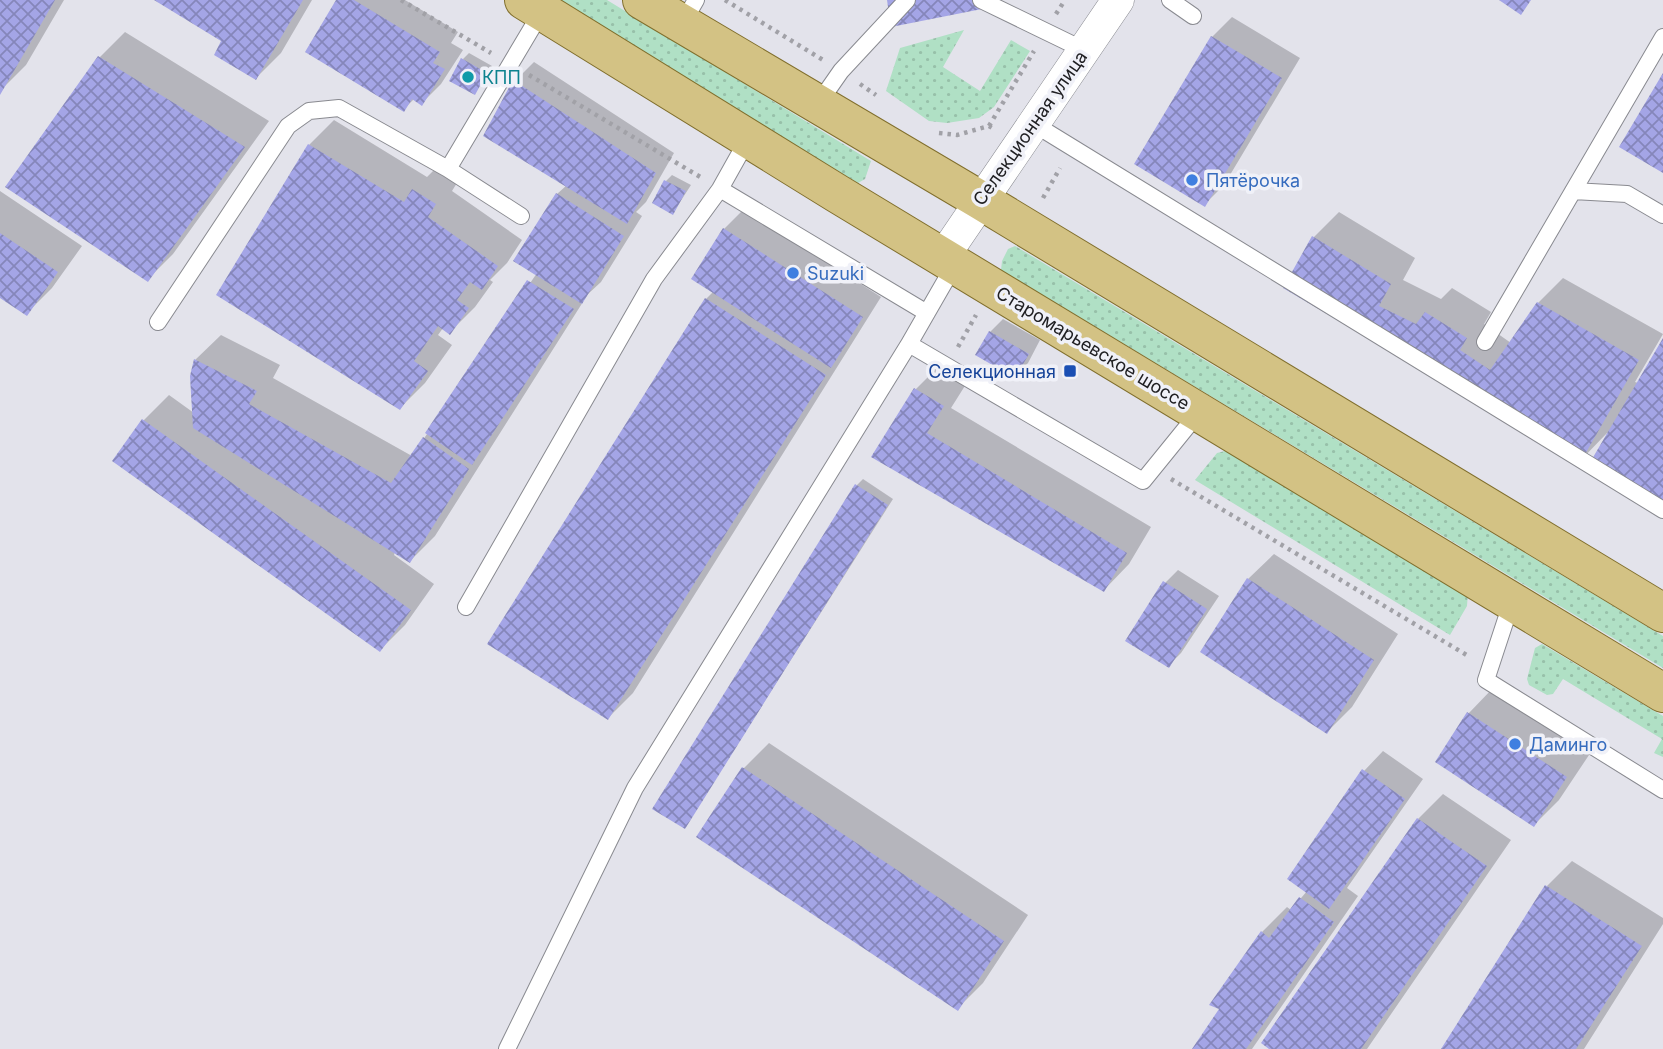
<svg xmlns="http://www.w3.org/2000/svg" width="1663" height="1049" font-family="Inter,sans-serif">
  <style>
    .grass { fill: url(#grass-dots) }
    .shadow { fill: #0003 }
    .building { fill: url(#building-cross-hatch) }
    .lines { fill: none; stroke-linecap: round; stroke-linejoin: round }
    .lane-casing { stroke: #898a90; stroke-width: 18 }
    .street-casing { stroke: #898a90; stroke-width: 33 }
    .primary-casing { stroke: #816f2d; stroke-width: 40 }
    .path { stroke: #a1a1a7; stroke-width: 4.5; stroke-dasharray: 3.5 5; stroke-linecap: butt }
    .lane { stroke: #fff; stroke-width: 16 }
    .street { stroke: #fff; stroke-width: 32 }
    .primary { stroke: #d3c284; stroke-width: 38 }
    .culture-dot { fill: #0f9aa8; stroke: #f0f1f8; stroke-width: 2.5 }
    .shop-dot { fill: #3f7fe0; stroke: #f0f1f8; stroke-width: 2.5 }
    .transit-dot { fill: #1a4fb4; stroke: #f0f1f8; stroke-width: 2.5 }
    .labels { text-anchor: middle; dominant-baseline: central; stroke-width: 7; stroke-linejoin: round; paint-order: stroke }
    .culture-label { font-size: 18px; fill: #0d838f; stroke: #f0f1f8; text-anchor: start }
    .street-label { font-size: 18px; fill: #202023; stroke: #f0f1f8 }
    .shop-label { font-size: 18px; fill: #366cbe; stroke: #f0f1f8; text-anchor: start }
    .transit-label { font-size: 18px; fill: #164399; stroke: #f0f1f8; text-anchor: end }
  </style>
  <defs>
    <pattern id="grass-dots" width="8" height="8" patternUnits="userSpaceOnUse" patternTransform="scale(1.75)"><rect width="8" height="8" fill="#b0e0c5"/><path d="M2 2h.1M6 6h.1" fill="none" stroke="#97c0a9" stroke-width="1.8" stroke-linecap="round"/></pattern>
    <pattern id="building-cross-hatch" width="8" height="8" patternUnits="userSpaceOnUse" patternTransform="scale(1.75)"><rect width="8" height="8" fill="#a4a5e6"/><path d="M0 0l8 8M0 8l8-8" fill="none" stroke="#8586ba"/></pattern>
  </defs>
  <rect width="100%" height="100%" fill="#e3e3eb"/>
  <path class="grass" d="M558,0H607L871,161L865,179L858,183Z
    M964,30L943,67L980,91L1011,40L1030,51L994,107L979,118L947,123L929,121L886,91L900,48Z
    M1015,246L1663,636V668L1001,270L1002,261L1008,249Z
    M1233,449L1468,592L1467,606L1450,635L1195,480L1217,453Z
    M1542,644L1663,716V757L1654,753L1662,739L1563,679L1553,694L1547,695L1529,685L1527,679L1535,648Z"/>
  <path class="shadow" d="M0,0H64L26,65L1,90Z
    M157,0H312L281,53L256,78L223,40Z
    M338,0H405L458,32L451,43L463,50L441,84L422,103L414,99L403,110Z
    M1232,17L1300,58L1224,185L1204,205L1136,163L1212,37Z
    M125,32L269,121L173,254L148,279L100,57Z
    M469,53L492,66L474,93L463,59Z
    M534,62L674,153L646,202L636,212L642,216L601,282L588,294L435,536L410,561L395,552L394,555L434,584L405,625L380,650L115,461L144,420L169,395L194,413L195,360L221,335L280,365L273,378L412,456L537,273L557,194L567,185L515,81Z
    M334,120L427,177L439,165L460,178L452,191L522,240L507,263L490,280L493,282L475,307L450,332L443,328L438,335L452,345L425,383L400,408L309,145Z
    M672,175L691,185L673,213L666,181Z
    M0,191L82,246L52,288L26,314L0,296Z
    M744,209L881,297L633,693L608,718L706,299L714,291L724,229Z
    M1339,212L1415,258L1403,280L1441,299L1452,288L1491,312L1484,324L1511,343L1538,303L1563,278L1663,334L1635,382L1638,383L1663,341V515L1587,470L1608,432L1580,461L1285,287L1314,237Z
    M1003,319L1040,340L1028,363L1015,376L977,354L990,332Z
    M941,364L968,381L951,408L1151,527L1129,564L1104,590L873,456L916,389Z
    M863,479L893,499L685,827L857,485Z
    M1274,554L1398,634L1352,707L1327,732L1248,579Z
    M1178,570L1219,596L1181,653L1168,666L1165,583Z
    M1493,688L1591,752L1559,800L1534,825L1468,714Z
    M769,743L1028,915L983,983L958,1008L743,769Z
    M1383,751L1423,779L1347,888L1358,896L1252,1049H1194L1222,1008L1262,932L1287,907L1291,910L1307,891L1364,771Z
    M1443,794L1511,840L1367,1049H1272L1418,819Z
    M1572,861L1663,918V924L1584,1049H1443L1547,886Z"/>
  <path class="building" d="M0,0H55L0,95Z
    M154,0H303L256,80L214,55L221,41Z
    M336,0H354L440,52L433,63L445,69L422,106L412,99L404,112L305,52Z
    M887,0H985L987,8L891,27Z
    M1499,0H1531L1521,15Z
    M1211,36L1282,78L1205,207L1134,164Z
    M98,56L245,147L148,282L5,187Z
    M461,58L487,73L475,95L449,81Z
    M1663,73V173L1619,147Z
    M513,80L656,173L627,224L483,136Z
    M308,144L404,202L412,189L436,204L428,217L498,266L482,290L470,282L457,300L469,308L450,335L438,326L414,361L428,371L400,410L216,295Z
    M664,180L686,191L673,215L652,203Z
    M556,193L624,236L582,304L513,261Z
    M723,228L863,317L831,368L691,279Z
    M0,233L58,272L27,316L0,298Z
    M1312,236L1391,284L1379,306L1416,324L1425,312L1467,338L1460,350L1490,370L1537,302L1639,360L1580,463L1283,288Z
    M527,280L574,309L472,465L425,433Z
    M705,298L826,375L608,720L487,644Z
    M989,331L1029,354L1015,378L975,355Z
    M1663,338V517L1585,471Z
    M194,359L257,391L249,404L391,483L423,437L469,469L410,563L193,428L190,376Z
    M914,388L944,406L927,433L1127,553L1104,592L871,457Z
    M142,419L411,610L380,652L112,461Z
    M855,484L888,505L685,829L652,809Z
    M1247,578L1374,660L1327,734L1200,652Z
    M1163,581L1207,609L1169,668L1125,641Z
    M1467,712L1567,777L1534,827L1435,762Z
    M742,767L1004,941L958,1011L696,837Z
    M1362,769L1405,799L1329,909L1287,879Z
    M1417,818L1487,866L1361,1049H1269L1261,1043Z
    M1545,885L1642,946L1576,1049H1441Z
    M1299,897L1334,922L1246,1049H1192L1219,1009L1209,1005L1261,931L1269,938Z"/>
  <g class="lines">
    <defs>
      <path id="lane" d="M981,0L1084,50
        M1170,0L1193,16
        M682,24L696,0
        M818,104L841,71L907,0
        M1034,124L1663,510
        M748,139L720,189L927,313
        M448,169L521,216
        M1573,191L1627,194L1663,215
        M955,264L909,344L1143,481L1199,412
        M158,322L288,126L309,111L339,108L448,169L542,11
        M1485,342L1663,37
        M1512,601L1486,680L1663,790
        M466,607L654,279L720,189
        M507,1049L635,788L909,344"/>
      <path id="street" d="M943,257L1118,0"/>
      <path id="primary" d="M524,0L838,194L1663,693
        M642,0L980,200L1663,613"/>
    </defs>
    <use href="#lane" class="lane-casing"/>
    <use href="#street" class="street-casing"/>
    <use href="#primary" class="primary-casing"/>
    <path class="path" d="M401,0L491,53
      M725,0L823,60
      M1056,14L1065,0
      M529,75L702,178
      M860,84L876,95
      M989,126L1034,51
      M939,133L957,135L989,126L994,129
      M1043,198L1060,168
      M958,347L976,315
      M1171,479L1470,657"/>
    <use href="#lane" class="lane"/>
    <use href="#street" class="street"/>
    <use href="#primary" class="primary"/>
  </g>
  <circle class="culture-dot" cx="468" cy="77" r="7"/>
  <g class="shop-dot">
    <circle cx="1192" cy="180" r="7"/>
    <circle cx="793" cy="273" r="7"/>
    <circle cx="1515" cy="744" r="7"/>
  </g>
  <rect class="transit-dot" x="1063" y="364" width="14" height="14" rx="3.5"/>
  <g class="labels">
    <g class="culture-label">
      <text x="482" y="77">КПП</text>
    </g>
    <g class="street-label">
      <text transform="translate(1030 128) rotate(-55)">Селекционная улица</text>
      <text transform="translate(1093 348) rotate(31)">Старомарьевское шоссе</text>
    </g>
    <g class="shop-label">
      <text x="1206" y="180">Пятёрочка</text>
      <text x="807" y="273">Suzuki</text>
      <text x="1529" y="744">Даминго</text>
    </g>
    <g class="transit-label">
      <text x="1056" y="371">Селекционная</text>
    </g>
  </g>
</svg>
